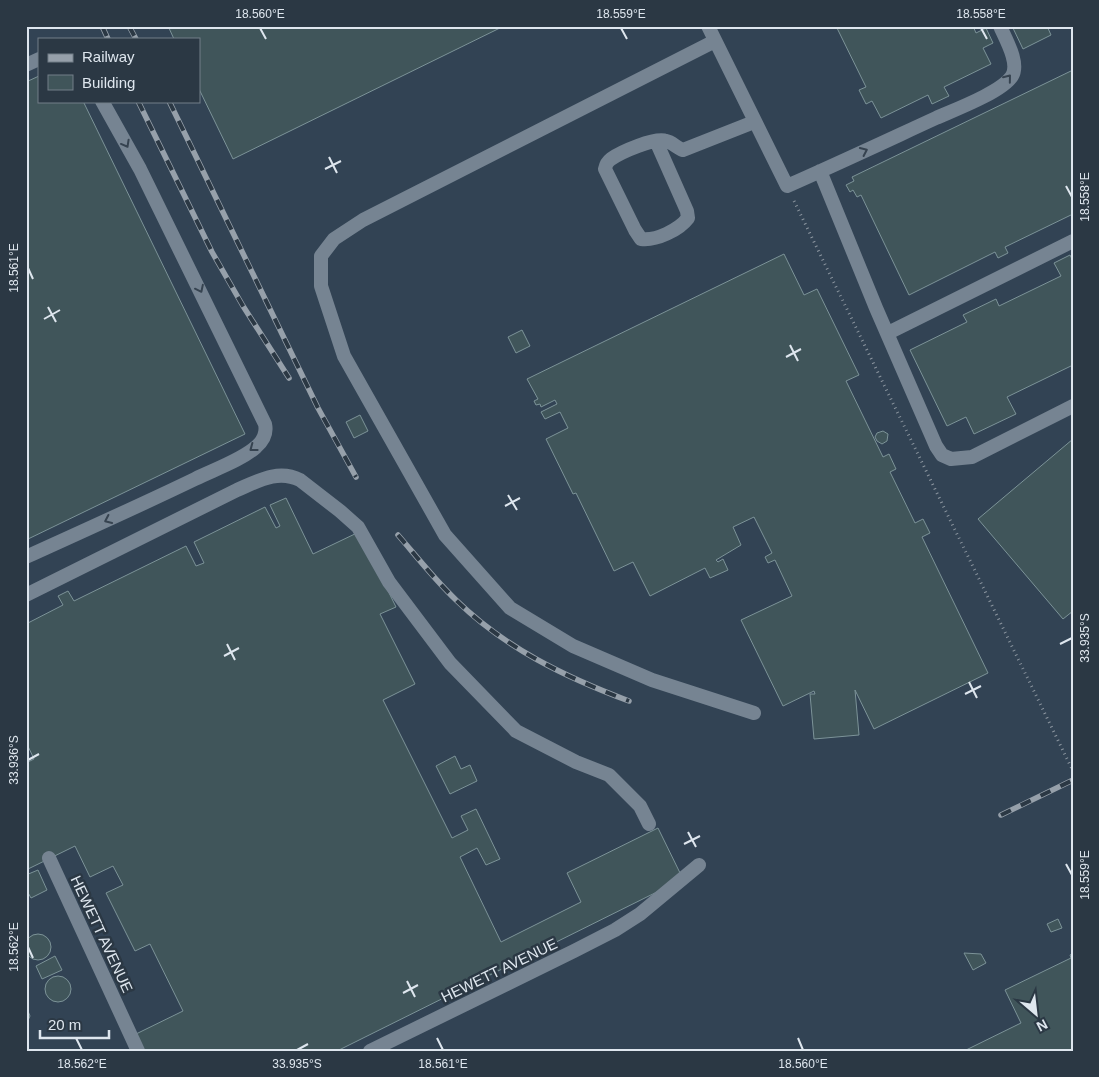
<svg xmlns="http://www.w3.org/2000/svg" width="1099" height="1077" font-family="Helvetica,sans-serif">
  <style>
    .built { fill: #324354; fill-rule: evenodd }
    .building { fill: #40555a; stroke: #7c9398 }
    .lines { fill: none; stroke-linecap: round; stroke-linejoin: round }
    .path { stroke: #8b959f; stroke-width: 3; stroke-dasharray: 1 4; stroke-linecap: butt }
    .service { stroke: #768492; stroke-width: 14 }
    .rail-casing { stroke: #96a0aa; stroke-width: 5.5 }
    .rail { stroke: #2b3844; stroke-width: 4; stroke-dasharray: 11; stroke-linecap: butt }
    .oneway { stroke: #364350 }
    .ticks { fill: none; stroke: #dee6ee; stroke-width: 2 }
    .labels { text-anchor: middle; dominant-baseline: central; stroke-width: 5; stroke-linejoin: round; paint-order: stroke }
    .street-label { font-size: 15px; fill: #dee6ee; stroke: #2b3844 }
    .neatline { fill: none; stroke: #dee6ee; stroke-width: 2 }
    .ticks-label { font-size: 12px; text-anchor: middle; fill: #dee6ee }
  </style>
  <rect width="100%" height="100%" fill="#2b3844"/>
  <path class="built" d="M26,26H1073V1051H26ZM39,39H199V101H39Z"/>
  <path class="building" d="M168,26H504L233,159L199,89V39H174Z
    M836,26H973L976,33L986,28L993,43L983,48L991,64L944,87L949,96L932,104L928,95L881,118L872,101L866,104L859,90L866,87Z
    M1012,26H1047L1051,35L1023,49Z
    M1073,70V214L1005,247L1008,253L998,258L995,252L909,295L861,195L857,197L853,190L850,192L846,185L854,181L852,177Z
    M39,76V101H83L245,434L26,540V82Z
    M784,254L804,295L817,289L859,375L846,381L883,457L889,454L896,469L890,472L915,523L923,519L930,533L922,537L988,673L874,729L855,690L859,735L814,739L810,694H815L814,691L783,706L741,620L792,596L775,560L768,563L765,557L772,553L754,517L733,527L741,545L716,560L718,562L723,559L728,570L710,578L705,568L650,596L633,562L614,571L576,493L573,494L546,439L568,428L560,412L545,419L541,412L557,404L555,400L541,407L540,404L536,405L534,401L538,399L527,379Z
    M1070,255L1073,261V365L1007,397L1016,414L974,434L966,417L947,426L910,350L967,322L963,315L996,299L999,306L1061,276L1054,263Z
    M522,330L530,346L516,353L508,337Z
    M360,415L368,431L354,438L346,422Z
    M883,431L888,434L887,441L882,444L877,441L875,437L877,433Z
    M1073,439V611L1063,619L978,519Z
    M286,498L313,554L359,532L396,607L380,614L415,684L383,700L452,838L468,830L461,816L476,809L500,859L486,865L477,848L460,857L501,942L581,902L567,873L658,828L683,879L337,1051H144L136,1034L183,1011L150,944L135,951L106,893L123,885L113,866L90,877L75,846L26,870V763L34,759L26,742V624L63,605L58,596L68,591L74,601L186,546L196,566L204,563L194,542L265,507L276,528L280,526L270,505Z
    M455,756L461,769L470,765L477,781L450,794L436,766Z
    M38,870L47,890L31,898L26,889V875Z
    M1058,919L1062,928L1051,932L1047,924Z
    M25 947a13 13 0 1 1 26 0a13 13 0 1 1-26 0Z
    M964,953L981,954L986,963L973,970Z
    M1073,953V1051H964L1021,1023L1005,990L1071,958L1070,955Z
    M55,956L62,970L42,979L36,966Z
    M45 989a13 13 0 1 1 26 0a13 13 0 1 1-26 0Z
    M26,1006L30,1016L26,1025Z"/>
  <g class="lines">
    <path class="path" d="M794,201L1073,771"/>
    <path class="service" d="M708,26L787,186C837,164 886,141 936,118C954,110 1002,92 1012,76C1020,63 1005,38 1000,26
      M715,41L363,220L334,239L321,256V286L344,356L445,535L510,608L573,646L652,680L754,713
      M26,65L39,59
      M656,141L687,211L688,218C679,230 656,241 641,239L635,230L605,169C606,164 607,162 611,159C621,152 655,137 666,141C672,142 677,148 683,150L754,122
      M820,171L876,308L936,446L942,455L951,459L972,457L1073,406
      M888,333L1073,241
      M26,557C83,531 139,506 195,479C213,470 242,460 256,447C263,441 267,433 265,424L140,169L102,101
      M26,595L237,490C258,481 278,469 300,480L340,511L358,527L389,582L450,663L516,731L576,762L609,775L640,806L649,824
      M49,858L138,1051
      M370,1051L574,951L615,930L640,914L699,865"/>
    <defs>
      <path id="rail" d="M102,26L108,39
        M129,26L136,39
        M138,101L212,252L243,306L289,378
        M169,101L318,408L356,477
        M398,535C417,557 435,580 456,600C505,648 565,677 629,701
        M1001,815L1073,780"/>
    </defs>
    <use href="#rail" class="rail-casing"/>
    <use href="#rail" class="rail"/>
  </g>
  <defs><path id="oneway-chevron" d="M-2-3.5L2.5 0L-2 3.5" fill="none" stroke-width="1.6" stroke-linecap="round" stroke-linejoin="round" transform="scale(1.25)"/></defs>
  <g class="oneway">
    <use href="#oneway-chevron" transform="translate(1008 78) rotate(-51)"/>
    <use href="#oneway-chevron" transform="translate(126 144) rotate(61)"/>
    <use href="#oneway-chevron" transform="translate(864 151) rotate(-25)"/>
    <use href="#oneway-chevron" transform="translate(200 289) rotate(64)"/>
    <use href="#oneway-chevron" transform="translate(253 448) rotate(143)"/>
    <use href="#oneway-chevron" transform="translate(108 520) rotate(155)"/>
  </g>
  <path class="ticks" d="M260,28L266,39M621,28L627,39M981,28L987,39M329,157L337,173M325,169L341,161M1066,186L1072,197M28,268L33,279M48,307L56,322M44,319L60,310M790,345L798,361M786,357L801,349M508,495L517,510M505,506L520,498M227,644L235,660M1060,644L1072,638M224,656L239,648M969,682L977,698M965,694L981,686M28,760L39,754M688,832L696,847M684,844L700,836M1066,864L1072,875M28,947L33,958M407,981L415,997M403,993L418,985M76,1038L82,1050M437,1038L443,1050M798,1038L803,1050M297,1050L308,1044"/>
  <g class="labels">
    <g class="street-label">
      <text transform="translate(102 934) rotate(65)">HEWETT AVENUE</text>
      <text transform="translate(499 970) rotate(-26)">HEWETT AVENUE</text>
    </g>
  </g>
  <rect width="1099" height="1077" fill="none" stroke="#2b3844" stroke-width="55"/>
  <rect x="38" y="38" width="162" height="65" fill="#2b3844" stroke="#737e88"/>
  <rect x="48" y="54" width="25" height="8" fill="#96a0aa" stroke="#737e88"/>
  <text x="82" y="62" font-size="15" fill="#dee6ee">Railway</text>
  <rect x="48" y="75" width="25" height="15" fill="#40555a" stroke="#737e88"/>
  <text x="82" y="88" font-size="15" fill="#dee6ee">Building</text>
  <g transform="translate(1036 1014) rotate(152)" stroke="#2b3844" stroke-width="4" paint-order="stroke">
  <path d="M0-4L9 19L0 12L-9 19Z" fill="#dee6ee"/>
  <text y="-8" font-size="14" font-weight="bold" text-anchor="middle" fill="#dee6ee">N</text>
  </g>
  <path d="M40 1030v8h69v-8" fill="none" stroke="#dee6ee" stroke-width="2.5"/>
  <text x="48" y="1030" font-size="15" fill="#dee6ee" stroke="#2b3844" stroke-width="4" paint-order="stroke">20 m</text>
  <rect x="28" y="28" width="1044" height="1022" class="neatline"/>
  <g class="ticks-label">
    <text x="260" y="18">18.560°E</text>
    <text x="621" y="18">18.559°E</text>
    <text x="981" y="18">18.558°E</text>
    <text transform="translate(1085 197) rotate(-90)" y="4">18.558°E</text>
    <text transform="translate(14 268) rotate(-90)" y="4">18.561°E</text>
    <text transform="translate(1085 638) rotate(-90)" y="4">33.935°S</text>
    <text transform="translate(14 760) rotate(-90)" y="4">33.936°S</text>
    <text transform="translate(1085 875) rotate(-90)" y="4">18.559°E</text>
    <text transform="translate(14 947) rotate(-90)" y="4">18.562°E</text>
    <text x="82" y="1068">18.562°E</text>
    <text x="297" y="1068">33.935°S</text>
    <text x="443" y="1068">18.561°E</text>
    <text x="803" y="1068">18.560°E</text>
  </g>
</svg>
